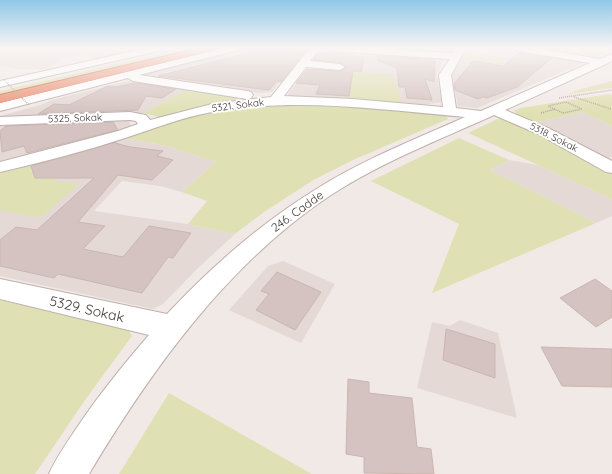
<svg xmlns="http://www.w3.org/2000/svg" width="612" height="474" font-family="Quicksand,sans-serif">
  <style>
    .residential { fill: #e4d9d5 }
    .commercial { fill: #f0d8d3 }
    .green { fill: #dfe0b3 }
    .parking { fill: #dfdbda }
    .building { fill: #d4c3c0; stroke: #cbb6b1 }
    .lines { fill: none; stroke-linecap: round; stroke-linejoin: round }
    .minor-casing { stroke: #beb1ad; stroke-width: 2 }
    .highway-casing { stroke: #ca6347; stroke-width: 2 }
    .path { stroke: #bba49d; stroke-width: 1.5; stroke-dasharray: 1 1; stroke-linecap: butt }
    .minor { fill: #fff; fill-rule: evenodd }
    .highway { fill: #ec9375; fill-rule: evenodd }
    .path-bridge-far1 { stroke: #bba49d; stroke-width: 1; stroke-dasharray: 1 1; stroke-linecap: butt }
    .path-bridge { stroke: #bba49d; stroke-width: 1.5; stroke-dasharray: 1 1; stroke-linecap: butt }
    .labels { text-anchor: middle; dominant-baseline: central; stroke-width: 4; stroke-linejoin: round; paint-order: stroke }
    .far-street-label { font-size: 10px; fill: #433836; stroke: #fff }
    .street-label { font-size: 12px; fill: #433836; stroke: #fff }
    .near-street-label { font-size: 14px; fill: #433836; stroke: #fff }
  </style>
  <rect width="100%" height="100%" fill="#f1e9e6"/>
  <path class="residential" d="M14,48L39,51L58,48H72L82,55L59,59L60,61L45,69H16L0,66V52Z
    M109,48H154L100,60L85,56Z
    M286,48H308L272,92L259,93L217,87L245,66L275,58Z
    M517,49L588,61L477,108L458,106L452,75L462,58L500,63Z
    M366,52L444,58L437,75L442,102L423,105L402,104L361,72Z
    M307,69L330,70L325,83L350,85L348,100L286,97Z
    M131,80L187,89L144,113L0,118V116L40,105L52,100Z
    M583,112L612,126V157L603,159L534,123Z
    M123,120L129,122L132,127L0,163V124Z
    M125,138L167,146L216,162L182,192L160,186L122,181L94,211L188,224L235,234L197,269L163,304L153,309L0,276V172Z
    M509,160L538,165L612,199V216L596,223L490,170Z
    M283,261L335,284L301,343L229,310L268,266Z
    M460,320L498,333L517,418L417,388L432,322L450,326Z"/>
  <path class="commercial" d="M260,48H286L275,58L245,66L217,87L148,77Z"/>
  <path class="green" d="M72,48H109L85,56Z
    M185,48H200L0,96V91Z
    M527,48H596L611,51L593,59Z
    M466,51L507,57L500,63L462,58Z
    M330,70L393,74L402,104L348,100L350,90L325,83Z
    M612,81V88L568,94L581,89Z
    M187,89L231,96L240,100L159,117L144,113Z
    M609,94L612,95V126L583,112L534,123L517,115L514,111L520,108Z
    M265,104L342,105L443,115L447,117L448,119L353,160L315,179L264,212L235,234L188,224L207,201L182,192L216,162L167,146L125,138L157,125L200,113Z
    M502,117L526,126L612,172V199L468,133Z
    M459,138L509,160L490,170L596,223L432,293L459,224L371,181Z
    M50,159L56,181L79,184L41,217L0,211V172Z
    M0,300L123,328L129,331L132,336L85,400L35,474H0Z
    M169,393L312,474H119Z"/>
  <path class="parking" d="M235,48H260L140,79L123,76Z"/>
  <path class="building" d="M263,49L305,52L281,82L277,81L269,90L158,76Z
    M318,53L345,54L364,57L361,72L353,71L349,96L316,94L320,85L296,83L307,69L340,71L346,68L340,63L313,60Z
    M519,53L552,58L517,87L487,98L483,97L478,99L455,90L454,84L473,61L503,66Z
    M378,56L435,60L434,82L425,79L432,100L407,98L405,87H399L397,68L377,60Z
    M134,83L176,89L162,98L146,96L138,110L38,114L54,104L69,105L108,86L117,87Z
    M113,122L118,130L27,153L24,146L2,152L0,131L6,126Z
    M116,142L115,143L130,147L163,151L157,156L173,160L152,180L118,175L78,222L105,226L83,249L123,257L149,226L191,233L173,258L168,257L142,293L58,274L54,278L0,266V240L16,227L37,230L94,178H35L31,166Z
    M277,272L321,292L295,330L256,310L269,294L261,291Z
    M595,279L612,291V317L596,327L560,298Z
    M446,329L495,344V378L443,360Z
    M541,347L612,349V387L562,386Z
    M348,379L369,382V393L412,398L417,447L431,449L434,474L364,473V457L346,454Z"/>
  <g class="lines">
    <defs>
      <path id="minor" d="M147,48H164L159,51L0,87V81Z
        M224,48H240L238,50L139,75L247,91L251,92L253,95L251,98L247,99L133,81L128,78L0,111V103Z
        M310,48H320L310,61L340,64L345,67L340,70L306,67L284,96L353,99L443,107L439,75L450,59L330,51L325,48H372L453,53L456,48H466L451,75L456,108L481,111L590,63L518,51L513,48H534L600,59L612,54V61L606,64L505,110L548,128L612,161V173L606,172L538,134L494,115C439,140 382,162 331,195C228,263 151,370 89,474H49C56,458 66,444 76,429C98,396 123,365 149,335L0,299V279L167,314C212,266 262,222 318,188C364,159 416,139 465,117C381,110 296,97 212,112C183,117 156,128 128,137C86,151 43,162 0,172V162L118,131L138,124L136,121L130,120L0,125V117L130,112L146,115L150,120L212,104L271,97Z"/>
      <path id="highway" d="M200,48H216L214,50L0,103V95Z"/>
    </defs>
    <use href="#minor" class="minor-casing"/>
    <use href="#highway" class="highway-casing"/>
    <path class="path" d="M574,97L611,109
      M559,98L612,90
      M566,102L582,109L563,113L548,106Z
      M541,113L555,109"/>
    <use href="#minor" class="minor"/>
    <use href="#highway" class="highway"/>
    <path class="path-bridge-far1" d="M3,79L9,85"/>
    <path class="path-bridge" d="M8,84L29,105"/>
  </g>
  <linearGradient id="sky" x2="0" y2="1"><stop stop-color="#8fc8e7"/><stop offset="0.42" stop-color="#f9f5f4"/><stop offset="1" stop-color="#f9f5f4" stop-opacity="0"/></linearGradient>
  <rect width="612" height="114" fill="url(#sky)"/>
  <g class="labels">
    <g class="far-street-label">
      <text transform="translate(238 105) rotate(-7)">5321. Sokak</text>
      <text transform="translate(75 118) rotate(-2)">5325. Sokak</text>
      <text transform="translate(554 137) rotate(27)">5318. Sokak</text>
    </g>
    <g class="street-label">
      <text transform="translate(297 211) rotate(-36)">246. Cadde</text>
    </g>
    <g class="near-street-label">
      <text transform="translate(87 309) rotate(13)">5329. Sokak</text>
    </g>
  </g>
</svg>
